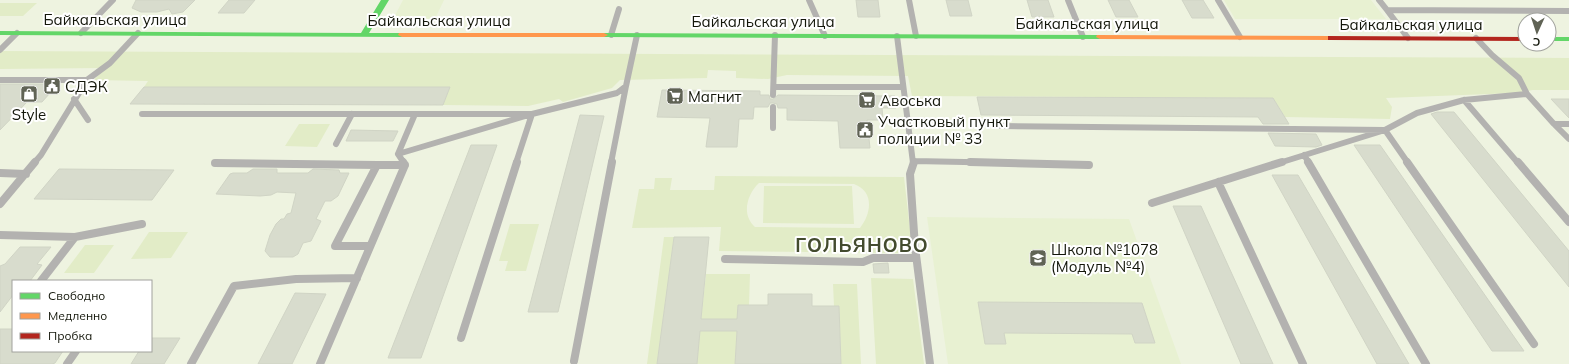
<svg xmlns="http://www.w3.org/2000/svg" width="1569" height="364" font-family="Mulish,sans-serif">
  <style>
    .built { fill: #e8f1d2 }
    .green { fill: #e2ecc7; fill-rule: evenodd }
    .building { fill: #d8dccd; stroke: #d0d4c5 }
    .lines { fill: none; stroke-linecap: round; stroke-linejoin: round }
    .lane-far1 { stroke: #b3b2b0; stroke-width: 6 }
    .lane { stroke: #b3b2b0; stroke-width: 8 }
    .fast { fill: #63d668; fill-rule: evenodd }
    .slow { fill: #ff974d; fill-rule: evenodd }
    .jam { fill: #b3261e; fill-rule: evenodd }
    .labels { text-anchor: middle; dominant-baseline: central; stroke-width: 4; stroke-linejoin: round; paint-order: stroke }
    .street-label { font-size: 15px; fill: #13160a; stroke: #fff }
    .poi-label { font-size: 15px; fill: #13160a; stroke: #fff; text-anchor: start }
    .district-label { font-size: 19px; font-weight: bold; letter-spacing: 1px; fill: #434b2e; stroke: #fff }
  </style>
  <rect width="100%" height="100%" fill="#eef3e0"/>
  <path class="built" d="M403,0H444L434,21H392Z
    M1224,0H1371L1386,19H1235Z
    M927,217L1129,219L1181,364H948Z"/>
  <path class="green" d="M0,3H37L23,16H0Z
    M0,51L1569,58V90H1533L1515,93L1386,98L1392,107L1390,119L1285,117L1273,98L912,96L908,76L787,75L768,79L736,78V71L708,70L707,78L620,80L612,88L563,102L559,99L528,106L443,105L450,87H144L148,81L94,80L104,68L0,69Z
    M299,124H330L317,147L285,146Z
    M715,176L904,177L912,247L908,252L902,253L719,251L721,227L632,228L639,189H654L655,178H672L670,190H714ZM759,183L854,184C875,192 871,214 860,228L755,227C741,215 747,194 759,183Z
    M764,186H852L854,224L763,223Z
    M510,224H539L526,271H505L508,261H499Z
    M149,232H188L171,258L131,259Z
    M664,237H674L657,364H647Z
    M85,245H114L94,273H64Z
    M706,274H750L749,305L737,319H701Z
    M871,278L913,279L924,364H876Z
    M833,284H857L861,364H841L839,306H834Z
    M700,331H737L735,364H697Z"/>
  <path class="building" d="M136,0H195L183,12L172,14L169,9L157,12H141L132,8Z
    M229,0H255L244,13H218Z
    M856,0H878L880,17H858Z
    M946,0H968L972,16H950Z
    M1027,0H1048L1054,17H1032Z
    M1108,0H1129L1138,17H1116Z
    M1182,0H1203L1214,18H1192Z
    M0,84H58L42,102H27L0,130Z
    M144,87H450L443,105L130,104Z
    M662,90L760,91V95H769L770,99H773L778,95L895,96L896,108H882L883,120H867L870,148H840L838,121L787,120V108H778L777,104L773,103H770L768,107H754L753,119H739L737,147H706L710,118L657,117Z
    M977,97L1273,98L1289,124H1263L1258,117L981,115Z
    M1551,99H1569V118Z
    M1437,112H1454L1569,251V287L1431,114Z
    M580,115L604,116L558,312H528Z
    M351,130L398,131L393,141H346Z
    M1268,133L1316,134L1322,145L1316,147L1275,146Z
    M471,145H497L421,358H388Z
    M1354,145H1380L1524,351H1492Z
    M59,169L174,170L152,200L34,199Z
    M253,169H277V173H308L313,169L339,170L340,173H349L338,196L331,201H325L316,219L321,221L311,241L303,243L298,254L293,257H270L265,251L270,235L276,224L281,219H284L287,214L291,213L296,193L277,192L271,195L260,196L216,194L230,174L233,173H247Z
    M1272,175H1298L1409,364H1377Z
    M1173,206H1201L1273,364H1241Z
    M674,237H709L701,319H737L738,305H768V294H812V306H839L841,364H735L737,331H700L697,364H657Z
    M20,247H51L37,264L42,265L30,281H13V295L0,312V266L5,264Z
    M888,263L889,273H874L873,264Z
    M295,293L326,294L292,364H258Z
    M978,302L1142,303L1155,343H1135L1132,334L1004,333L1006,344H985Z
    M0,329H13V351H63L55,363L52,364H0Z
    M151,338H180L164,364H131L139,351H151Z"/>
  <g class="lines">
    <path class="lane-far1" d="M809,0L825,36
      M909,0L916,36
      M1068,0L1083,37
      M1218,0L1240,37
      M1379,0L1387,10
      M81,33L113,0
      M611,35L619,9
      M897,36L913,163
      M1408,38L1387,10L1569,11
      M1476,38L1492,55L1519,78L1527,94L1554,124H1569
      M0,50L17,33
      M0,80H87
      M774,87H903
      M773,95L775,35
      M74,99L88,120
      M1464,100L1518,163
      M773,107V128
      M142,114H532L516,163
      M1554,124L1569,139
      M1001,126L1385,130L1408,163
      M336,144L352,114
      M398,154L415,114
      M1304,155L1309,163
      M914,161L1014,163
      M34,163L41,155L87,80L110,63L138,33
      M215,163H238
      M404,163L398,154L532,114L617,93L626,86L637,35
      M611,163L626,86
      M1279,163L1385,130L1417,113L1464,100L1527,94"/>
    <path class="lane" d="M914,162L910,174L915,247L930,364
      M970,162L1089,165
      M1308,162L1426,364
      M1407,162L1534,344
      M1518,162L1569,222
      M215,163L377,165
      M0,173L26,174
      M1218,182L1303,364
      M1152,203L1282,162
      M0,204L35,162
      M0,235L75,237L41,281
      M75,237L142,224
      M370,246H335L377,165H405
      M725,259L863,262L873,258H916
      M461,338L517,162
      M574,361L612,162
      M67,364L76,351
      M191,364L234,286L296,279L357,278
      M320,364L405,165L403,162"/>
    <path class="fast" d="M381,0H389L369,33H402L406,35L405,37L0,35V31L361,33Z
      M601,33L1100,35L1104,37L1100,39L604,37L600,35Z
      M1549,37H1569V41H1549Z"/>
    <path class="slow" d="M399,33H604L608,35L604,37H402L398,35Z
      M1097,35L1331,36L1335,38L1331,40L1100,39L1096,37Z"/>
    <path class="jam" d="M1328,36L1525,37V41L1331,40H1328Z"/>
  </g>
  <defs>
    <symbol id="civic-square" viewBox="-11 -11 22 22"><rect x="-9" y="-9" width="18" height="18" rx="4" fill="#606355" stroke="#fff"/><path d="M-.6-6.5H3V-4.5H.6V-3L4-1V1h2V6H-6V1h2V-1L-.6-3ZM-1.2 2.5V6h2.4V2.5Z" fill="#fff"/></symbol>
    <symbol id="shop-square" viewBox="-11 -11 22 22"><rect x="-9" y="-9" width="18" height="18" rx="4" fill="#606355" stroke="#fff"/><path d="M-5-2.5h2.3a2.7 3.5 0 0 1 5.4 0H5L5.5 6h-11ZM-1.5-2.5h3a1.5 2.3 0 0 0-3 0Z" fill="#fff"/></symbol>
    <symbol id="supermarket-square" viewBox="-11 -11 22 22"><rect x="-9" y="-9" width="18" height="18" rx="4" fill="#606355" stroke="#fff"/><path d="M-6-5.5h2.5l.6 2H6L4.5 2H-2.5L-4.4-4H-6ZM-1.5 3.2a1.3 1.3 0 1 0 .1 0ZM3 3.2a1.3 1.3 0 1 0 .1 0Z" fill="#fff"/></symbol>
    <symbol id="school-square" viewBox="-11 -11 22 22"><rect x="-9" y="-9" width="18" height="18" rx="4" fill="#606355" stroke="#fff"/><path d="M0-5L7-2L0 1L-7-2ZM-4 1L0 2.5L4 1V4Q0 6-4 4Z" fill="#fff"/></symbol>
  </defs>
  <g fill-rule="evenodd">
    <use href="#civic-square" x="42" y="76" width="20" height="20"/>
    <use href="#shop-square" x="19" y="84" width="20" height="20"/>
    <use href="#supermarket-square" x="665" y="86" width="20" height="20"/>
    <use href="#supermarket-square" x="857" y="90" width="20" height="20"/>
    <use href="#civic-square" x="855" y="120" width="20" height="20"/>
    <use href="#school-square" x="1028" y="248" width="20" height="20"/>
  </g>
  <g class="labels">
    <g class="street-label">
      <text x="115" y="19">Байкальская улица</text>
      <text x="439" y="20">Байкальская улица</text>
      <text x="763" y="21">Байкальская улица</text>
      <text x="1087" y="23">Байкальская улица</text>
      <text x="1411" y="24">Байкальская улица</text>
    </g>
    <g class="poi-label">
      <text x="65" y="86">СДЭК</text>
      <text x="688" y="96">Магнит</text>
      <text x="880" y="100">Авоська</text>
      <text x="29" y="114" text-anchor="middle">Style</text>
      <text x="878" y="121">Участковый пункт<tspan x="878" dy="17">полиции № 33</tspan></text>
      <text x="1051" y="249">Школа №1078<tspan x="1051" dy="17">(Модуль №4)</tspan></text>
    </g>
    <g class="district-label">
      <text x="862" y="245">ГОЛЬЯНОВО</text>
    </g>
  </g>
  <rect x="12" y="280" width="140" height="72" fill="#ffffff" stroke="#a1a29d"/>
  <rect x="20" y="293" width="20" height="6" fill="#63d668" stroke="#a1a29d"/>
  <text x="48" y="300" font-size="12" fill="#13160a">Свободно</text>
  <rect x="20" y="313" width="20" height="6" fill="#ff974d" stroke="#a1a29d"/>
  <text x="48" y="320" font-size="12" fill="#13160a">Медленно</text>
  <rect x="20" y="333" width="20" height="6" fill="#b3261e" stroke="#a1a29d"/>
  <text x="48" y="340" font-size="12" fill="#13160a">Пробка</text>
  <g transform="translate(1537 32) rotate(183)"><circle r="19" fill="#ffffff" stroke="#a1a29d"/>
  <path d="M0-3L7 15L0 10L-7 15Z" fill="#606355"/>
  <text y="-6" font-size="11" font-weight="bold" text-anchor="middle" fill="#13160a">С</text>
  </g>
</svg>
